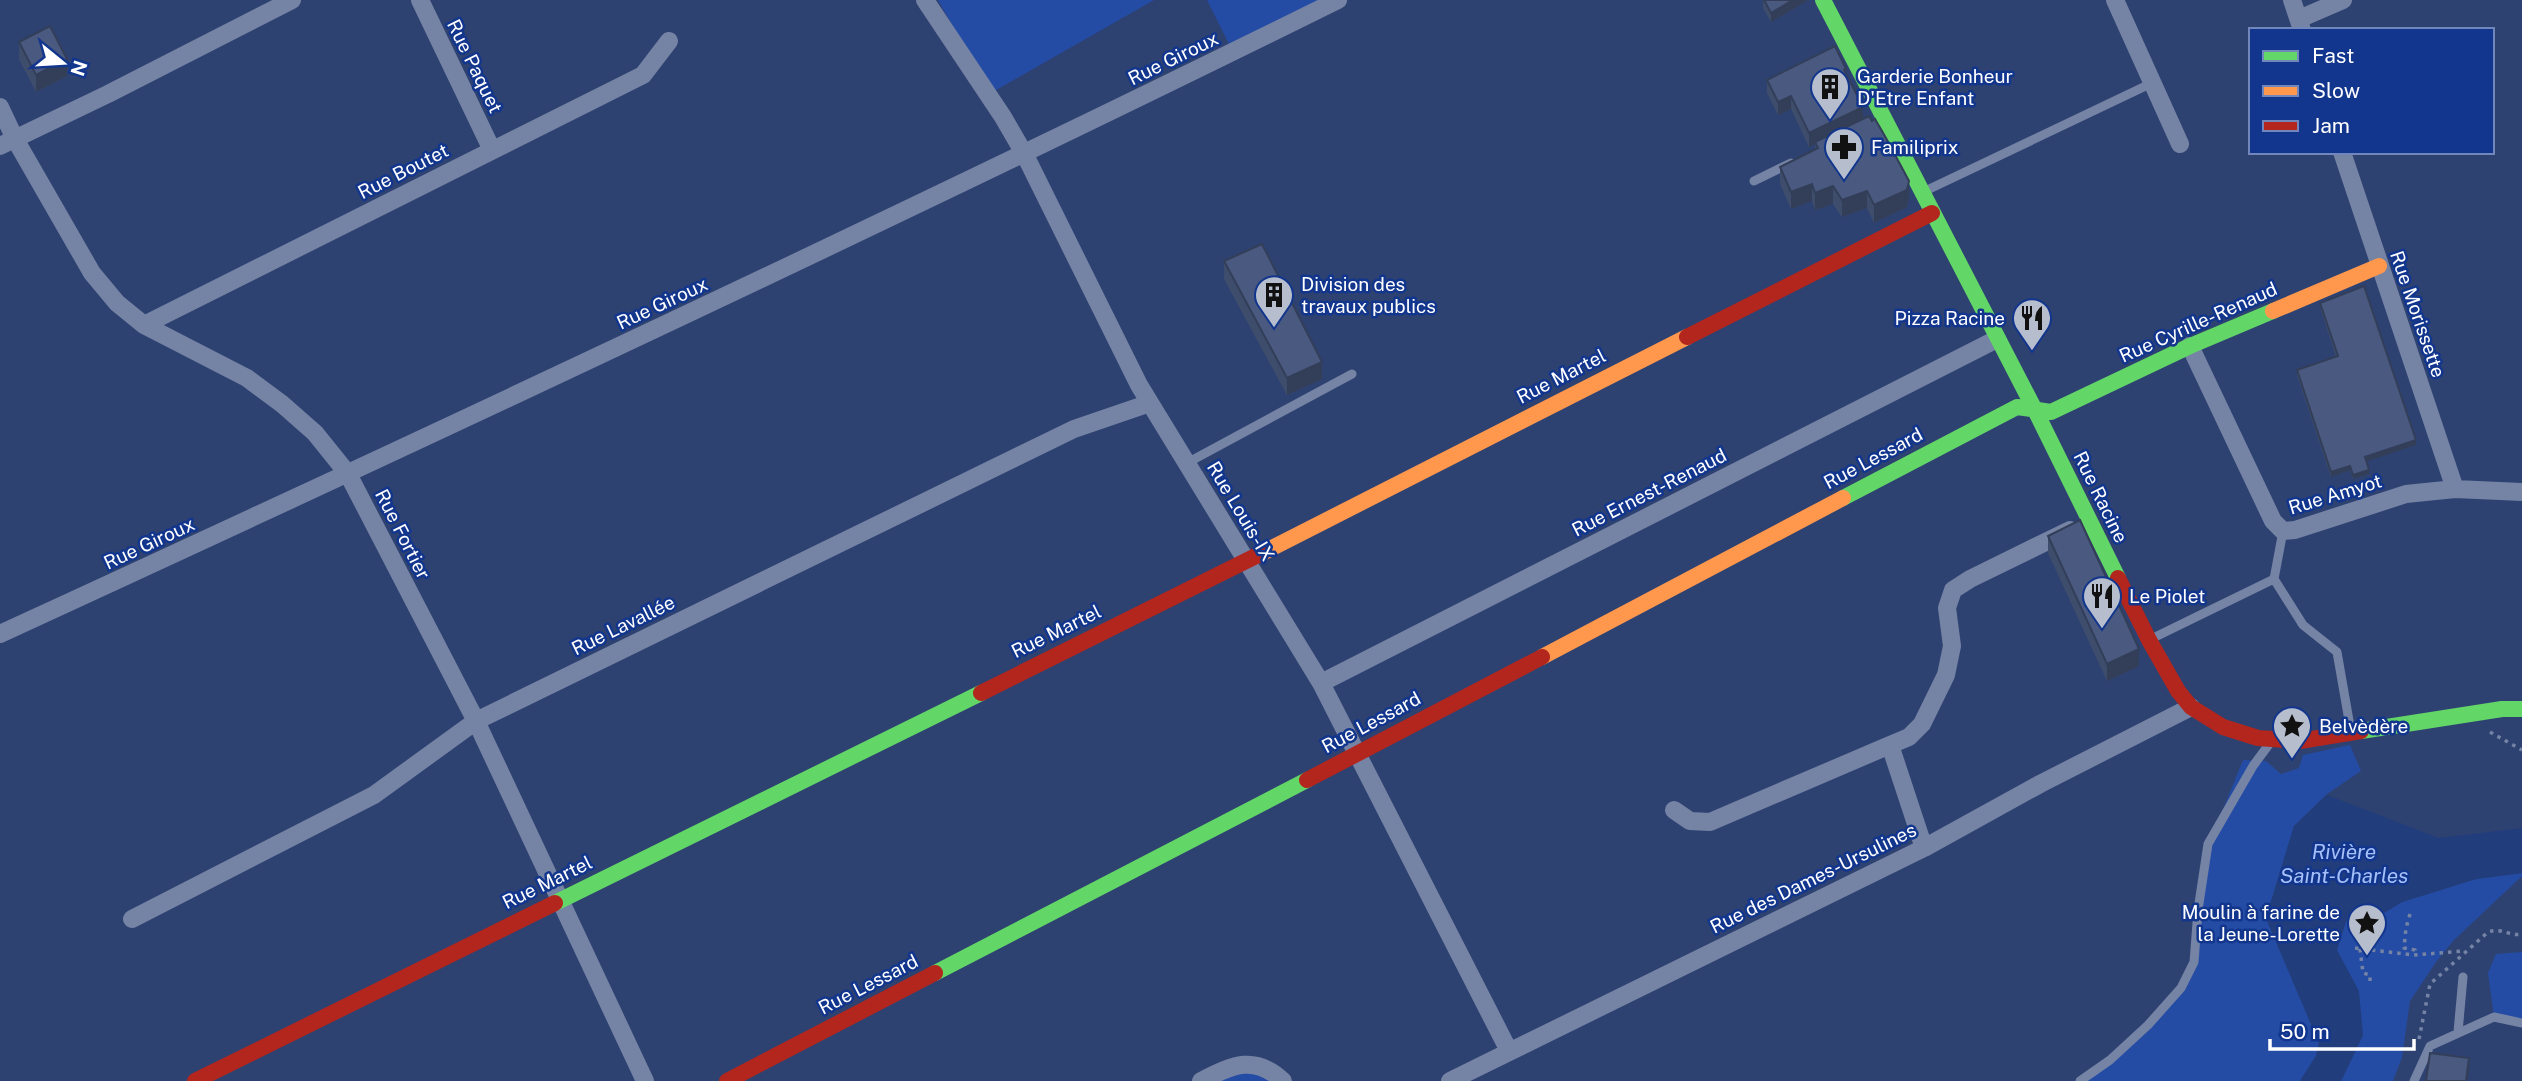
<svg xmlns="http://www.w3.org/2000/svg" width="2522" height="1081" font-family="'Public Sans',sans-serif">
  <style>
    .green { fill: #254ca4 }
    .water { fill: #223d7c }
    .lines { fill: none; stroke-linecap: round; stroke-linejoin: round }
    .path { stroke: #7583a5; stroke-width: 3.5; stroke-dasharray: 3.5 5; stroke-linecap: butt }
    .lane { stroke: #7583a5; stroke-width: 9 }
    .street { stroke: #7583a5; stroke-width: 18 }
    .fast { stroke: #63d668; stroke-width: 16 }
    .slow { stroke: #ff974d; stroke-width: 16 }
    .jam { stroke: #b3261e; stroke-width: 16 }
    .wall { fill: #3f4d6d }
    .shaded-wall { fill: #333e59 }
    .building { fill: #49597f; stroke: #333e59; stroke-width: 2 }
    .labels { text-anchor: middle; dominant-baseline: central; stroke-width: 5; stroke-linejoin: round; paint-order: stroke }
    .street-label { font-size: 19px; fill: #fff; stroke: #12368d }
    .poi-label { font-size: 19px; fill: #fff; stroke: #12368d; text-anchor: start }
    .water-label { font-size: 21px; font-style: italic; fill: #a6c0f9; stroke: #12368d }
  </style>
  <rect width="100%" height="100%" fill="#2e4271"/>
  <path class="green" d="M938,0H1154L991,93Z
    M1207,0H1331L1232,50Z
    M2350,745L2361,771L2327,794L2294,826L2266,918L2319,1043L2316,1056L2300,1081H2081L2179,991L2195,959L2209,844L2243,760L2266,761L2281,774L2299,768L2303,755Z
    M2522,873V876L2453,941L2436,962L2410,1001L2402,1057L2393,1081H2341L2363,1035L2337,950L2346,921L2372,920L2402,902L2476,879Z
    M2522,952V1023L2494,1017L2488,973L2496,954Z
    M1231,1067L1283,1081H1201Z"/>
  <path class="water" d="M2327,795L2439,838L2522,828V873L2476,879L2402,902L2372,920L2346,921L2337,950L2359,991L2363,1035L2341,1081H2300L2316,1056L2319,1043L2266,918L2294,826Z"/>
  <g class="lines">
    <path class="path" d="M2490,732L2522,750
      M2410,914L2406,928L2404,948L2415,950L2414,955
      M2355,948L2414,955L2464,951
      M2360,949L2363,973L2370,975V985
      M2419,1039L2430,984L2488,932C2504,927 2509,937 2522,934"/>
    <path class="lane" d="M1754,181L1791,163
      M1923,192L2152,83
      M1187,463L1352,374
      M2283,531L2274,579L2303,625L2337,652L2351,732
      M2151,639L2274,579
      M2458,1032L2463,977
      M2080,1081L2110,1060L2148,1025L2181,988L2194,962L2198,910L2208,844L2253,766L2270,743
      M2414,1081L2430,1046L2494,1017L2522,1023"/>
    <path class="street" d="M420,0L492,150
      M925,0L1003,117L1025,155L1139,385L1321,683L1509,1051
      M2115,0L2180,144
      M2292,0L2302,30
      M2299,19L2343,0
      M0,107L15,139L92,273L117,303L144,325L247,378L282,404L315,433L348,474L476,721L645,1081
      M0,146L108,94L292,0
      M2342,152L2455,489
      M144,325L643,75L669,41
      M2190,346L2273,521L2283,531L2295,530L2406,494L2455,489L2522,492
      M0,634C448,428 895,219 1338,0
      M1321,683L1997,339
      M1890,745L1909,737L1922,724L1946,675L1952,646L1947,608L1953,590L1970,579L2070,530
      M1674,810L1690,821L1710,822L1890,745L1924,848
      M132,919L374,795L476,721L1074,429L1150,403
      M1201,1081C1233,1065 1254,1054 1283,1081
      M1450,1081L1924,848L2040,784L2191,707"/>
    <path class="fast" d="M1823,0L2035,410L2118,578
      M1843,498L2017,407L2051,412L2190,346L2273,311
      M2361,731L2502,709H2522
      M555,903L981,693
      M935,973L1307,780"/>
    <path class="slow" d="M2273,311L2379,266
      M1262,553L1687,337
      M1542,657L1843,498"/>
    <path class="jam" d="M1687,337L1932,213
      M2118,578L2149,640L2178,691L2191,707L2223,727L2258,738L2300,741L2361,731
      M981,693L1262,553
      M1307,780L1542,657
      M195,1081L555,903
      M727,1081L935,973"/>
  </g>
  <path class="wall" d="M1763,0H1807V1L1771,22L1763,8Z
    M19,42L67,76L36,92L19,59Z
    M1846,74L1863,119L1909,198L1907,207L1874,223L1867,208L1842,217L1833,204L1815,210L1812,201L1791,209L1780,184V167L1815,149V144L1809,147L1791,109L1778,115L1767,93V80Z
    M1224,261L1322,379L1287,395L1224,279Z
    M2320,303L2416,445L2366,461L2369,474L2353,479L2350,470L2331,477L2297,375V370L2336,357L2320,307Z
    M2048,536L2139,666L2107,681L2048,553Z"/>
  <path class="shaded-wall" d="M1793,0H1807V1L1771,22V13Z
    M67,59V76L36,92V75Z
    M1791,96V109L1778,115V102Z
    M1863,107V121L1809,147V133Z
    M1909,181V198L1907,207L1874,223V205Z
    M1812,184V201L1791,209V192Z
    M1833,186V204L1815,210V193Z
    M1867,191V208L1842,217V200Z
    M1322,362V379L1287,395V378Z
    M2416,440V445L2365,462V457Z
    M2350,466V470L2331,477V472Z
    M2369,470V474L2353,479V475Z
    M2139,649V666L2107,681V664Z
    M2469,1058V1071L2467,1081H2466Z"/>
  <path class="building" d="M1764,0H1793L1771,13Z
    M50,26L67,59L36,75L19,42Z
    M1835,46L1846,69L1844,70L1863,107L1809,133L1791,96L1778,102L1767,80Z
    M1869,116L1872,121L1875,119L1886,138L1909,181L1907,190L1874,205L1867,191L1842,200L1833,186L1815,193L1812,184L1791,192L1780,167L1818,148L1815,142Z
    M1262,244L1322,362L1287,378L1224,261Z
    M2364,286L2416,440L2365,457L2369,470L2353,475L2350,466L2331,472L2297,370L2338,356L2320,303Z
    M2080,520L2139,649L2107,664L2048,536Z
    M2430,1053L2469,1058L2466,1081H2426Z"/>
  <defs>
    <symbol id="building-pin" viewBox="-11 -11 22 30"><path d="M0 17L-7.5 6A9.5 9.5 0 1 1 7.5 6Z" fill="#b6bdcd" stroke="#12368d"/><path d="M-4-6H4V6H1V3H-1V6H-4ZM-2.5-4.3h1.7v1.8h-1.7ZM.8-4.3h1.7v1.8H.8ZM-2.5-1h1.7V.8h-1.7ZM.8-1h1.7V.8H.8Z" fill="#111"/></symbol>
    <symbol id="pharmacy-pin" viewBox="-11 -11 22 30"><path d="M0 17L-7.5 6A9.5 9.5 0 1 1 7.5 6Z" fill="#b6bdcd" stroke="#12368d"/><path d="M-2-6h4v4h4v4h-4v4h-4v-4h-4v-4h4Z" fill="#111"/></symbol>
    <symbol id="restaurant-pin" viewBox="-11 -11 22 30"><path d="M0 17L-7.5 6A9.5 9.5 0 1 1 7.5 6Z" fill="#b6bdcd" stroke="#12368d"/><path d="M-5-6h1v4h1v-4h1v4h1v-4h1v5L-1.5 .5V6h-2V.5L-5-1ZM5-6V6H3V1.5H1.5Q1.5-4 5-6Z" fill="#111"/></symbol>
    <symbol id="sight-pin" viewBox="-11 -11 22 30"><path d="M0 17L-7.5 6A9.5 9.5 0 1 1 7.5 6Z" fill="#b6bdcd" stroke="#12368d"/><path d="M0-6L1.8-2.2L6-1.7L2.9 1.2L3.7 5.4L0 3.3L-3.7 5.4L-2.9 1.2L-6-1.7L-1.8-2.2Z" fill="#111"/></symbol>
  </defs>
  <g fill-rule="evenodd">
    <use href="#building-pin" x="1808" y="65" width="44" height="60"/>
    <use href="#pharmacy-pin" x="1822" y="125" width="44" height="60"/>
    <use href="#building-pin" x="1252" y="273" width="44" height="60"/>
    <use href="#restaurant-pin" x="2010" y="296" width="44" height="60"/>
    <use href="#restaurant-pin" x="2080" y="574" width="44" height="60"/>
    <use href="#sight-pin" x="2270" y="704" width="44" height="60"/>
    <use href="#sight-pin" x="2345" y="901" width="44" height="60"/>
  </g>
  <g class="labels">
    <g class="street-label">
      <text transform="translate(1173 58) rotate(-26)">Rue Giroux</text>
      <text transform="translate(475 66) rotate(64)">Rue Paquet</text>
      <text transform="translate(403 171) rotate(-27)">Rue Boutet</text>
      <text transform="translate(662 303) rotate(-25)">Rue Giroux</text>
      <text transform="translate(2418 314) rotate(71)">Rue Morissette</text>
      <text transform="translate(2198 322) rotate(-24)">Rue Cyrille-Renaud</text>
      <text transform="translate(1561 376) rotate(-27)">Rue Martel</text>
      <text transform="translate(1873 458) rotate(-28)">Rue Lessard</text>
      <text transform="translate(1649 492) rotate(-27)">Rue Ernest-Renaud</text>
      <text transform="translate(2335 494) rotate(-17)">Rue Amyot</text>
      <text transform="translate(2101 497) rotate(64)">Rue Racine</text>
      <text transform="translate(1241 511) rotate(59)">Rue Louis-IX</text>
      <text transform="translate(403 534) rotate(63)">Rue Fortier</text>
      <text transform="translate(149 543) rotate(-25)">Rue Giroux</text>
      <text transform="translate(623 625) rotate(-26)">Rue Lavallée</text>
      <text transform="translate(1056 631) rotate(-26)">Rue Martel</text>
      <text transform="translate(1371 722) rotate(-28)">Rue Lessard</text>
      <text transform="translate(1813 878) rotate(-26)">Rue des Dames-Ursulines</text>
      <text transform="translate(547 882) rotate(-26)">Rue Martel</text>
      <text transform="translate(868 984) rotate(-27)">Rue Lessard</text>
    </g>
    <g class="poi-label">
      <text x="1857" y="76">Garderie Bonheur<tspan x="1857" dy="22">D'Etre Enfant</tspan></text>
      <text x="1871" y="147">Familiprix</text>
      <text x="1301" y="284">Division des<tspan x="1301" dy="22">travaux publics</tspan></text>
      <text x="2005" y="318" text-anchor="end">Pizza Racine</text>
      <text x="2129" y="596">Le Piolet</text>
      <text x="2319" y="726">Belvèdère</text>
      <text x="2340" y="912" text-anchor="end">Moulin à farine de<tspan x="2340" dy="22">la Jeune-Lorette</tspan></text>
    </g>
    <g class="water-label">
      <text x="2344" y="851">Rivière<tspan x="2344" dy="24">Saint-Charles</tspan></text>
    </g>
  </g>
  <rect x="2249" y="28" width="245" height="126" fill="#12368d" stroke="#7186bb" stroke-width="2"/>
  <rect x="2263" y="51" width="35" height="10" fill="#63d668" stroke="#7186bb" stroke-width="2"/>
  <text x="2312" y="63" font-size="21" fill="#ffffff">Fast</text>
  <rect x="2263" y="86" width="35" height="10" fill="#ff974d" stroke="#7186bb" stroke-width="2"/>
  <text x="2312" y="98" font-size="21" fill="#ffffff">Slow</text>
  <rect x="2263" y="121" width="35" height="10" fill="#b3261e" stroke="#7186bb" stroke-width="2"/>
  <text x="2312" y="133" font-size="21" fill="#ffffff">Jam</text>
  <g transform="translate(63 63) rotate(108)" stroke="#12368d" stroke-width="5" paint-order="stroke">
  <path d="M0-5L12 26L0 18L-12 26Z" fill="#ffffff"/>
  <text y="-10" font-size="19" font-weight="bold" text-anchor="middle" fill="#ffffff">N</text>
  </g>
  <path d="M2270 1039v10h144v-10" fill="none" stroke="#ffffff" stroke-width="3.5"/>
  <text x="2280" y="1039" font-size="21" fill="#ffffff" stroke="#12368d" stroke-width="5" paint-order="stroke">50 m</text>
</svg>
